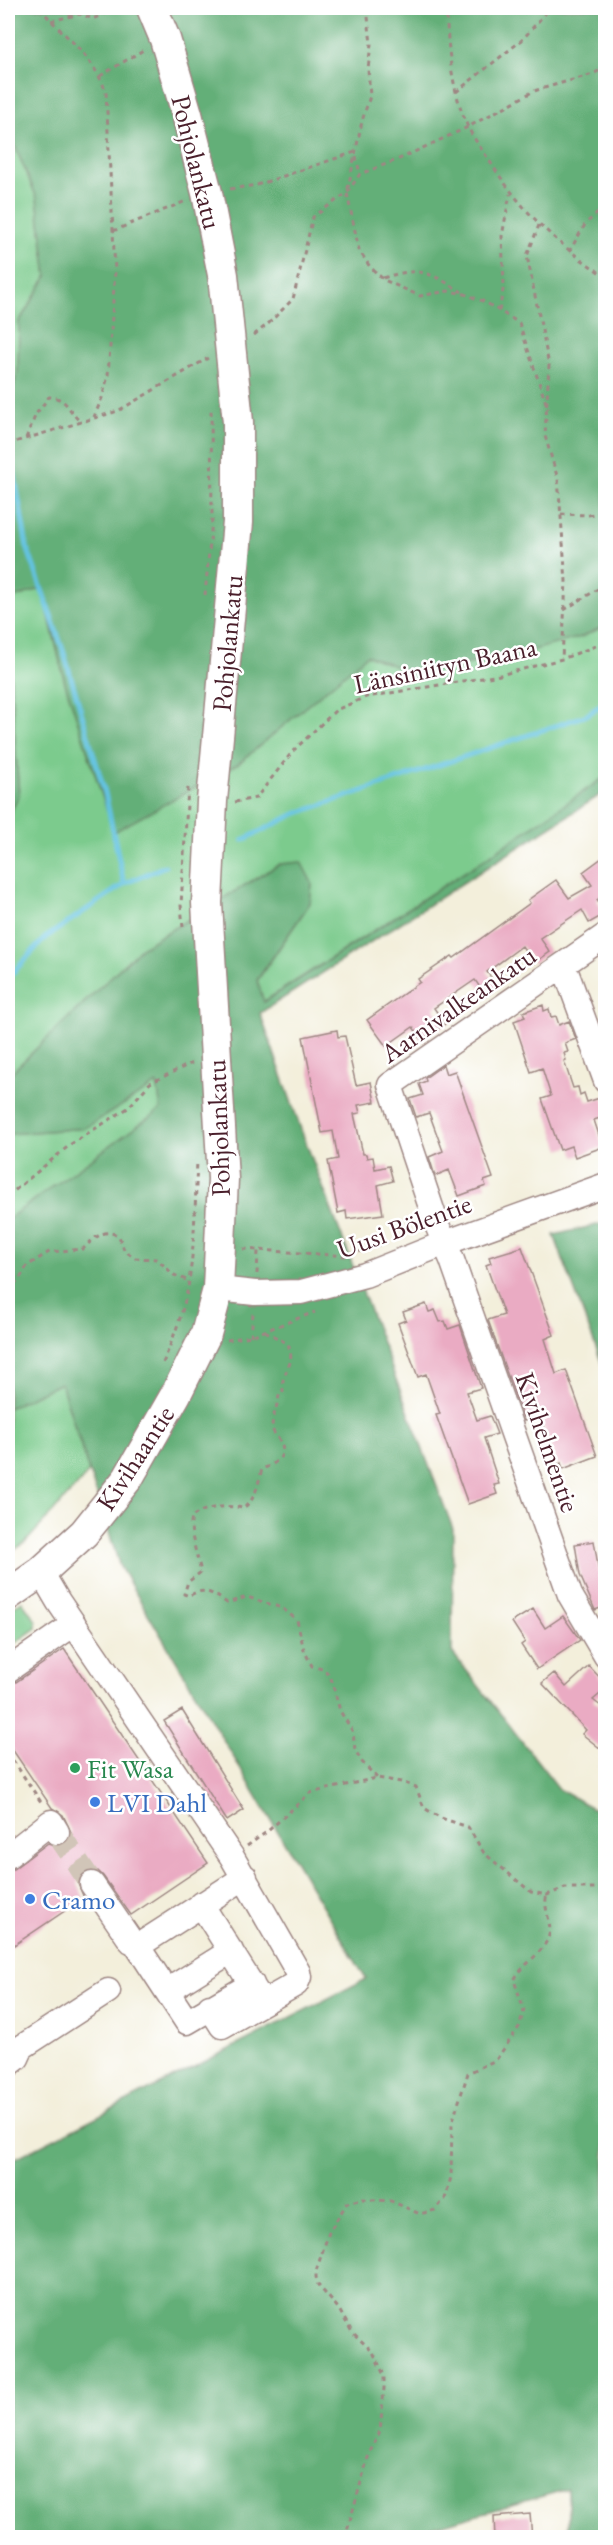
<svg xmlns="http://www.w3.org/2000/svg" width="613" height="2545" font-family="'EB Garamond',serif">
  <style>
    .green { fill: #7bcb8d; stroke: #62755c; stroke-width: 1.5 }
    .forest { fill: #64af78; stroke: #576752; stroke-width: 1.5 }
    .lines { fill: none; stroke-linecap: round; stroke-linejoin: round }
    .stream { stroke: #63c3e1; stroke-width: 5 }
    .building { fill: #eaabc3 }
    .minor-tunnel { stroke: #d1c5b8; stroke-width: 24; stroke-dasharray: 24 12; stroke-linecap: butt }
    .minor-casing { stroke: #9e8783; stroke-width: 27 }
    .major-casing { stroke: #9e8783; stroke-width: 33 }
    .path { stroke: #9e8783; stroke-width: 3; stroke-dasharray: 4.5 4.5; stroke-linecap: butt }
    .minor { stroke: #fff; stroke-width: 24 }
    .major { stroke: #fff; stroke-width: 30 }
    .leisure-dot { fill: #2e9e5b; stroke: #fff; stroke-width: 2 }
    .shop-dot { fill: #3f7fe0; stroke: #fff; stroke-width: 2 }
    .labels { text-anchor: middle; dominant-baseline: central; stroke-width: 5; stroke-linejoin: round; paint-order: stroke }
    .street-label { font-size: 27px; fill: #4a1f2b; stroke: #fff }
    .leisure-label { font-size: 27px; fill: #27864d; stroke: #fff; text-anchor: start }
    .shop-label { font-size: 27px; fill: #366cbe; stroke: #fff; text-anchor: start }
  </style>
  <rect width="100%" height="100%" fill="#fff"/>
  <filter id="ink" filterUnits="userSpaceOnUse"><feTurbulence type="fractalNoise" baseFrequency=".0167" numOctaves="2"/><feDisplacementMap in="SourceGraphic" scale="12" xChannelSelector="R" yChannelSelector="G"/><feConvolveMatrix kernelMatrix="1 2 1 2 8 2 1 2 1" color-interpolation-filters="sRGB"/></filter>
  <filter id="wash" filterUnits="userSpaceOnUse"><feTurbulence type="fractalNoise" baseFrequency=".008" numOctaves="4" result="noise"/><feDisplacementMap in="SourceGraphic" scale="24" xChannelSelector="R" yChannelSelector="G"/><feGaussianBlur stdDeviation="1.35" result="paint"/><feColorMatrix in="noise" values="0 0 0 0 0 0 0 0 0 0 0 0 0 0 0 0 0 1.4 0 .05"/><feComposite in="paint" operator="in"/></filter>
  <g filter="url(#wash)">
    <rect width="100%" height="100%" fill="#f3efdb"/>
    <path class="green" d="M11,137L37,198L47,276L19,322L18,372L8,401V141Z
      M42,588L65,683L238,764L367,655L411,672L581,637L605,626V777L482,861L263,1002L257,981L310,903L312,883L280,864L141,948L8,1076V817L19,796L8,642V600Z
      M157,1083L161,1109L8,1219V1134L85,1128Z
      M61,1383L89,1472L25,1543L8,1554V1408Z
      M22,1601L36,1621V1628L8,1648V1611Z"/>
    <path class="forest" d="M8,8H605V626L581,637L497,660L410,672L367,655L238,764L114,832L65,683L43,588L8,600V401L18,372L19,322L47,276L37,198L11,137L8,141Z
      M8,642L19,796L8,817Z
      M605,777V792L260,1013L302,1132L453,1529L452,1652L560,1790L605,1815V2537H568V2489L398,2537H8V2162L366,1979L120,1567L61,1383L8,1408V1219L161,1109L157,1084L85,1128L8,1134V1076L141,948L280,864L301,862L312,883L310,903L257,980L264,1002L482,861Z
      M605,1223H606L605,1372L554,1235Z"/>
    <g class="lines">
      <path class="stream" d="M8,304L12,238
        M8,438L27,547L63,650L105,793L124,884
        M243,840L295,814L587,715L606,701
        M8,978L45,938L124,884L165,866"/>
    </g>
    <g id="blocks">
      <path class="building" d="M606,855V903L601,897L597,900L605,914L589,923L582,910L540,938L550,952L534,963L522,946L487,972L498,987L486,996L475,980L434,1008L445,1024L422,1040L413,1027L386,1046L367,1020L420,982L418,979L452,956L454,958L530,903L528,900L556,880L569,898L592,885L583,872Z
        M543,1005L544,1011L549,1009L551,1017L556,1016L559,1025L569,1021L576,1039L565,1043L568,1052L564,1053L566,1060L564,1061L573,1088L578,1087L580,1095L584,1093L587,1102L603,1097L606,1105V1116L594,1120L603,1147L575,1157L571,1146L560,1150L542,1099L551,1096L542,1068L531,1072L514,1021L525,1017L523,1012Z
        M337,1030L338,1037L345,1036L356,1085L371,1082L375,1102L358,1105L360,1113L354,1114L363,1154H366L367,1158L373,1157L375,1169L389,1166L393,1181L378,1185L383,1214L347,1219L346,1211L338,1213L328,1161L338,1159L333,1131L322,1133L303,1037Z
        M443,1065L446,1074L455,1071L493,1178L484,1181L486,1186L459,1196L449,1170L435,1176L429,1157L443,1151L429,1113L416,1117L410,1099L423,1095L419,1084L426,1081L425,1078Z
        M522,1247L554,1335L545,1339L556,1374L566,1370L597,1456L563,1469L561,1463L558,1465L539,1416L524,1421L488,1320L504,1315L486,1265L491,1263L489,1257Z
        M426,1304L429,1312L435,1310L440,1322L445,1321L448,1329L460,1325L481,1388L467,1392L477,1420L490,1416L497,1434L484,1438L499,1484L494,1485L497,1494L468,1504L436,1415L440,1414L426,1374L418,1377L398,1323L406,1320L403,1312Z
        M594,1541L600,1578L606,1576V1606L595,1610L580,1575L575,1544Z
        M533,1609L545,1628L563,1616L580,1640L537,1669L521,1645L525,1642L512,1622Z
        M64,1649L208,1863L131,1915L103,1876L98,1871L84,1872L79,1877L78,1884L84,1898L8,1949V1873L48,1843L57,1846L65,1844L71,1832L63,1815L52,1808L8,1743V1684L16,1682Z
        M589,1666L606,1684V1689L593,1700L606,1710V1753L582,1734L586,1730L542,1683L554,1673L566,1687Z
        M182,1710L244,1810L227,1821L164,1721Z
        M530,2514L532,2538H495L494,2517Z"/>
    </g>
  </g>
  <g filter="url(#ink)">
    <use href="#blocks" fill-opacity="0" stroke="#9e8783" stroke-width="1.5"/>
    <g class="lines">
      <path class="minor-tunnel" d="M57,1832L92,1884"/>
      <defs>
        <path id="minor" d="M606,935L390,1085L437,1225L452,1260L570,1595L606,1656
          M564,966L606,1081
          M218,1289L255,1293L301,1292L365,1275L445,1243L606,1185
          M41,1572L58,1601L232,1857L298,1972L299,1977L296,1984L222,2026L210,2007
          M8,1670L74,1624
          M8,1856L51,1822L57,1832
          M92,1884L131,1941L141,1944L245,1877
          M201,1904L260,1998
          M136,1944L187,2022L252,1984
          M167,1991L231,1951
          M8,2065L17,2058L22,2047L108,1991"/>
        <path id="major" d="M8,1595L41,1572L84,1533L128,1478L176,1394L206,1334L218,1289L223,1179L207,903L212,801L238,522V422L223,275L207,193L187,114L165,39L152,8"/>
      </defs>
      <use href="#minor" class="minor-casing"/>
      <use href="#major" class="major-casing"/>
      <path class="path" d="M40,8C64,37 93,55 106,92L115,271L108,376L102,398L94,417
        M367,8L371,44L368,69L370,96L362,121L347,193L359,250L370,267L384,280L420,296L448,291L465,294L485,302L519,323L548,409
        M446,8C448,48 451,88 467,125C472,136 480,147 487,157C522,212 552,240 606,277
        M51,21L80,14L93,19L116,8
        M100,76L145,49
        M456,92L522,40L550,8
        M230,189L257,185L355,152L360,174
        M539,225L527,256L549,365L545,436L558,479L566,581L562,659
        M113,231L186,201
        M569,252L586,223L606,206
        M383,278C420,266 429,272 462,292
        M499,311L504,285L502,236L510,194
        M254,335L269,323L293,299L313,217L347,193L360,174L397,160L468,127L534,91L593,74L606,67
        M26,438L36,414L49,397C68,397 69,413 81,422
        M8,444L118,411L208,358
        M561,514L588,515L606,512
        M205,595L212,520L211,407
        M564,610L606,584
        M235,802L256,798L293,751L336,710L366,697L500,675L562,659L606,642
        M183,927L181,905L188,787
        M8,1196L71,1144L128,1108L150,1083L192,1063
        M243,1249L347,1256L387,1242
        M257,1274L258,1251
        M8,1291L20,1278L27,1266L49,1252L83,1249C94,1239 103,1227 119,1236L124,1250L135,1258L157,1259L174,1275L189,1281
        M265,1331L288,1344C294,1361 289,1364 284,1377C282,1381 283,1388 283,1392L279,1395C278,1405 272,1417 272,1427C273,1434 278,1437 281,1443C288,1458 272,1465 262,1469C258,1483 256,1500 243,1508C228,1505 205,1506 192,1517C188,1530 198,1558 201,1572L188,1582L184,1594L189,1596C204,1586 214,1594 227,1603L247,1597L282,1608L297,1620L304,1650L312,1666L325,1670L331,1678L340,1711L353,1732L355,1750L362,1762L377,1778
        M251,1336L253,1313
        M227,1340L251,1336L315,1312
        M163,1363C173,1338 183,1314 188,1287C195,1246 195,1203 197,1161
        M8,1753L43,1805
        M247,1846L268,1831L310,1793L377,1778L401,1782L416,1787L424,1808L441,1818L468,1827L484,1853L531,1892L547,1895L565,1888H606
        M345,2538L369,2454L380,2431L384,2388V2375L373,2352L352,2332L338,2308L318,2285L316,2277V2271L329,2232L347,2203L362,2199L391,2201L420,2214L435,2210L445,2199L451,2177L452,2123L468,2073L496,2060L519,2027L524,2010L514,1980C523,1964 541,1955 548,1938C554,1924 542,1909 547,1895"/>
      <use href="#minor" class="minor"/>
      <use href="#major" class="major"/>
    </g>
  </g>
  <circle class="leisure-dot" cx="75" cy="1768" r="6"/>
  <g class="shop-dot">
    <circle cx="95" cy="1802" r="6"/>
    <circle cx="30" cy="1899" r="6"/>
  </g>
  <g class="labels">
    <g class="street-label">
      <text transform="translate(197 162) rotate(76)">Pohjolankatu</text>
      <text transform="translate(227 643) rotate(-85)">Pohjolankatu</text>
      <text transform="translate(445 665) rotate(-12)">Länsiniityn Baana</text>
      <text transform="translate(458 1004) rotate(-35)">Aarnivalkeankatu</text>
      <text transform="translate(218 1128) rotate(-92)">Pohjolankatu</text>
      <text transform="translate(404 1226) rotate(-20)">Uusi Bölentie</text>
      <text transform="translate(548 1442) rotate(71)">Kivihelmentie</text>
      <text transform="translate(135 1458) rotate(-57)">Kivihaantie</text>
    </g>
    <g class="leisure-label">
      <text x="87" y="1768">Fit Wasa</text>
    </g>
    <g class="shop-label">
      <text x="107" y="1802">LVI Dahl</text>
      <text x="42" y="1899">Cramo</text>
    </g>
  </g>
  <rect width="613" height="2545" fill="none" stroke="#fff" stroke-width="30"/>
</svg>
